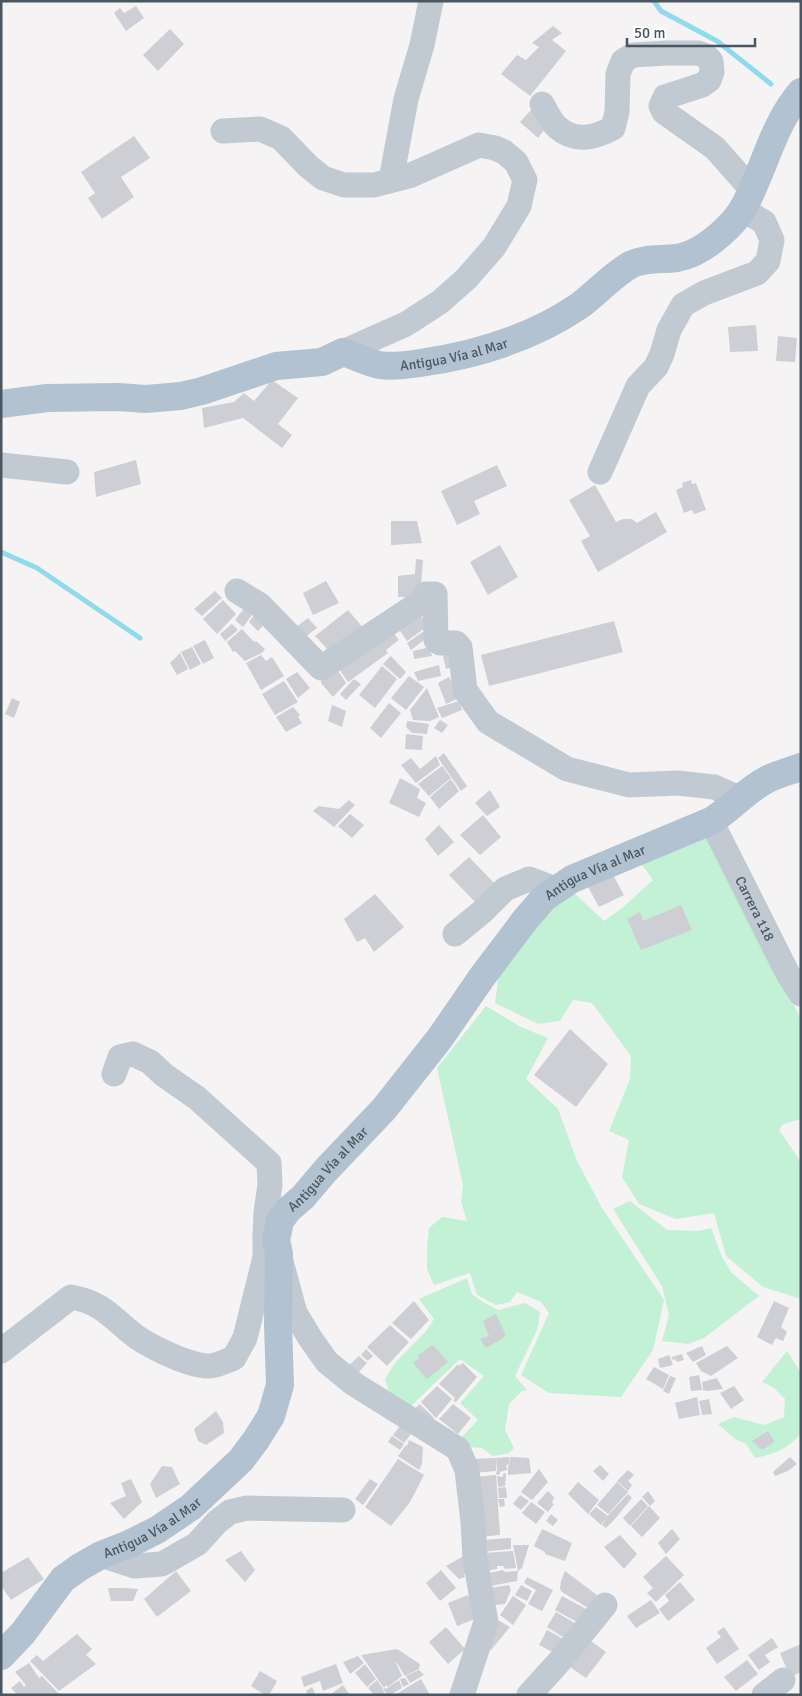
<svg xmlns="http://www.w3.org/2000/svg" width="802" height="1696" font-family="Signika,sans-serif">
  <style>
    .green { fill: #c3f1d5 }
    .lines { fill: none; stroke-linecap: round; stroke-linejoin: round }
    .stream { stroke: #90daee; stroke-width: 5 }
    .building { fill: #cdcfd5 }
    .minor { stroke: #c1cad2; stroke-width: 25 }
    .major { stroke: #b3c2d1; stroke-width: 28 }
    .labels { text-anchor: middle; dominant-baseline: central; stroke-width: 5; stroke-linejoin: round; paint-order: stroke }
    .street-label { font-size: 14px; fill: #4a5661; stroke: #fff }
  </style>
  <rect width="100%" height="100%" fill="#f5f3f3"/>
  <path class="green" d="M706,835L801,1019V1119L783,1124L779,1130L801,1162V1299L763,1287L726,1256L714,1213L676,1219L639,1204L622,1177L629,1140L609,1131L630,1079L631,1056L592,1003L573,1000L560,1021L538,1024L495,1003L499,973L545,914L571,890L604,921L621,909L653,880L641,863Z
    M486,1006L521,1027L548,1038L526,1079L558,1109L577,1161L602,1208L664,1300L653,1350L621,1397L549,1393L521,1375L549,1313L541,1302L517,1292L510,1302L496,1305L477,1295L470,1273L434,1285L427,1269V1248L429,1228L442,1217L467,1221L461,1202L463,1185L437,1068Z
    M630,1201L667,1230L699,1231L711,1228L722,1257L731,1272L759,1296L704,1338L688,1344L662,1341L669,1315L662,1286L613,1209Z
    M467,1278L472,1294L486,1304L499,1310L525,1303L540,1312L538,1328L515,1376L527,1390L522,1391L509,1404L505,1430L514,1448L509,1453L493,1456L482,1448L470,1447L459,1440L478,1420L460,1403L484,1376L460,1359L408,1409L389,1393L385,1379L394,1364L427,1330L434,1319L419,1299Z
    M787,1351L801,1373V1434C787,1449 775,1454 755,1458L746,1444L735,1439L718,1424L734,1417L764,1425L784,1417L785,1399L774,1388L762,1382Z"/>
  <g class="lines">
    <path class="stream" d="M654,1L661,11L717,41L771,84
      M1,552L37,568L140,638"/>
  </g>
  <path class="building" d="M136,6L144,18L126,31L114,13L120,8L124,13Z
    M553,26L562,33L552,40L566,51L530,96L501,74L517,55L526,60L539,47L532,43Z
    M170,29L184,44L158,71L143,55Z
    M531,110L548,125L538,138L520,122Z
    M134,136L150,158L121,177L134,197L102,219L88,198L95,193L81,172Z
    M756,325L758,351L730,352L728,327Z
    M778,336L797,338L795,362L776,361Z
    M272,380L298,398L278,424L292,435L282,448L243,418L204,428L202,408L234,402L244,393L254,401Z
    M136,460L141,484L96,497L94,472Z
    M497,465L507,486L474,501L480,514L457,525L441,491Z
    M691,480L692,484L696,483L706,510L694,514L692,510L684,513L676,490L683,487L682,483Z
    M595,485L616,522L623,519H632L637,523L656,512L667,532L598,572L581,541L590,536L569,500Z
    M391,521H417L422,543L391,545Z
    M500,545L518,577L488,595L470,562Z
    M416,559L423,560L420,597H398V576L415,574Z
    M326,581L339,603L313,615L303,593Z
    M215,591L222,598L202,616L194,609Z
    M223,600L236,614L217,634L203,619Z
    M249,602L258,607L243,627L235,620Z
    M260,608L269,619L258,631L249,622Z
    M348,610L365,630L333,655L315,636Z
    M417,610L428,626L407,641L397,626Z
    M308,618L317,628L300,641L292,630Z
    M614,621L623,652L489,686L481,655Z
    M232,624L238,630L225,641L220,634Z
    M242,629L254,642L256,641L265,649L262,653L245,661L235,651L233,652L227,642Z
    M390,629L399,640L386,650L388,653L348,682L337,666Z
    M427,629L429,636L411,650L407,643Z
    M205,640L214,658L203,664L193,646Z
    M192,647L201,664L190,670L181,652Z
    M430,647L432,656L414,659L413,651Z
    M180,653L188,669L177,675L170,663Z
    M451,653L454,667L446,669L443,656Z
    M261,655L266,661L272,657L284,676L261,690L246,663Z
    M391,656L406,672L400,679L383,664Z
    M439,665L441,676L418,681L414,672Z
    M335,666L346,683L333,697L321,683L322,676Z
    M382,666L397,679L375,708L359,695Z
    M297,672L310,688L298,698L286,679Z
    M409,676L424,687L406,710L391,698Z
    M449,677L459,698L446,704L438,683Z
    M354,679L361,684L346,700L340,694Z
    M284,681L298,702L275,715L262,694Z
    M427,688L439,717L430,721L413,720L410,710Z
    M12,698L20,702L14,718L5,714Z
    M459,701L462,710L442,718L437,708Z
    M389,703L401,713L381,738L370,728Z
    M332,705L346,711L342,727L328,721Z
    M293,707L300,715L298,717L302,723L286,732L276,717Z
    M440,720L448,725L442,733L434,728Z
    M407,721L429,724L427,734L412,733L406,727Z
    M406,734L423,736L422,750L405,749Z
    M444,753L467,786L461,791L438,758Z
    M436,756L440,765L416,783L401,765L411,758L420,769Z
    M442,766L451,778L429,796L418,784Z
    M400,778L420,789L417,798L426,803L419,817L389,803Z
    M451,779L459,791L439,809L430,797Z
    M490,790L500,807L487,816L475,803Z
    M349,800L355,805L334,827L313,811L319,806L339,809Z
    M350,814L364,825L352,838L338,826Z
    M483,815L501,837L480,855L460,835Z
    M439,825L454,842L438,856L425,839Z
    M469,857L498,887L479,906L449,875Z
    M613,875L624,895L599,907L588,887Z
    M375,894L404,927L374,952L365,938L357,942L344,919Z
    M681,905L692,930L641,950L627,919L640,912L643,921Z
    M570,1029L608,1064L576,1107L534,1075Z
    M414,1301L429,1320L411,1339L392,1323Z
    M774,1301L789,1308L781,1327L787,1332L783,1341L776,1338L772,1345L757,1337Z
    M496,1314L506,1336L486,1348L480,1339L489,1336L483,1321Z
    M390,1325L409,1342L387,1366L367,1347Z
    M433,1345L448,1362L427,1379L413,1363L419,1358L418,1355Z
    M702,1346L706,1355L693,1362L686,1353Z
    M727,1346L738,1358L711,1376L701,1371L696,1363Z
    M366,1349L373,1356L368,1361L361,1355Z
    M682,1354L684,1360L677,1362L675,1359L673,1360L671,1357Z
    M669,1355L673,1365L660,1368L658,1359Z
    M359,1356L367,1363L357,1374L348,1366Z
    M463,1363L477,1377L456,1402L453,1401L455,1398L439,1384L458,1364L459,1366Z
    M654,1367L669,1375L663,1389L646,1379Z
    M699,1375L702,1390L691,1391L689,1377Z
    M670,1376L676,1378L669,1394L663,1391Z
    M717,1378L723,1389L708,1391L703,1390L702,1382Z
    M437,1386L452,1399L436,1418L421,1402Z
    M734,1386L744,1400L731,1409L720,1393Z
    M697,1397L700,1415L679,1419L675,1403Z
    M709,1399L712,1414L702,1415L699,1401Z
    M420,1404L434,1418L431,1423L414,1409Z
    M453,1404L471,1418L458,1434L439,1419Z
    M216,1411L223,1422L224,1433L206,1445L198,1441L194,1429Z
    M400,1426L411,1434L404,1443L393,1435Z
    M768,1431L775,1442L762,1450L752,1441Z
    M392,1436L404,1444L400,1450L388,1442Z
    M409,1440L423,1447L422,1464L419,1470L398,1456L406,1445L407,1446Z
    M509,1457L510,1464V1457L529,1458L531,1473L508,1475V1466L510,1464L506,1465L507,1470L500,1472V1474L496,1475L500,1535L479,1537L475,1477L496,1475L497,1470L496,1458Z
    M790,1457L797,1464L788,1471L775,1476L773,1472Z
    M496,1458V1471L472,1473V1459Z
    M398,1459L424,1475L410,1502L391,1526L365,1507Z
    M600,1465L609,1474L603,1481L593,1471Z
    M162,1466L172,1467L180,1484L156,1498L150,1484Z
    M539,1469L548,1482L532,1500L521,1492Z
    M628,1470L634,1475L628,1481L632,1485L628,1491L617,1481Z
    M506,1473L505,1486L498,1487L497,1476L503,1477V1474Z
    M131,1479L142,1502L124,1519L110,1503L126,1496L121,1483Z
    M370,1479L378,1484L363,1505L355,1499Z
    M578,1482L599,1500L588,1514L568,1494Z
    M617,1482L628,1492L608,1514L597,1505Z
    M506,1487L507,1498H499L498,1488Z
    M548,1491L554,1497L552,1503L554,1504L548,1512L537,1503Z
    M648,1491L655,1501L650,1506L642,1497Z
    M628,1494L632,1498L614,1520L606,1528L602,1525L609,1514Z
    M520,1495L529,1501L521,1510L513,1504Z
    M498,1499H504L505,1506L500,1507Z
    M641,1499L648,1506L630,1526L623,1518Z
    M531,1502L545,1512L536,1524L522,1513Z
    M649,1506L660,1518L642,1537L631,1526Z
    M596,1507L608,1516L601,1525L589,1514Z
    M551,1514L558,1520L553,1526L546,1521Z
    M542,1529L572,1543L565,1561L545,1554V1552L534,1546Z
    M672,1529L680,1539L666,1554L658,1543Z
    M620,1535L637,1554L624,1569L604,1547Z
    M511,1538V1549L481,1552V1540Z
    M513,1545H529L522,1568L518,1571L517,1581L490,1586L489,1573L503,1570L505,1572L518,1571Z
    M241,1551L255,1570L245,1582L225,1560Z
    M513,1551L516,1568L505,1569L503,1566H497V1569L486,1571L483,1553Z
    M467,1554L469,1571L464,1574L465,1577L459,1579L446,1566Z
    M666,1556L684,1575L656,1602L647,1593L653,1588L643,1577Z
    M28,1557L44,1579L11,1600L1,1586V1573Z
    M441,1570L456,1588L440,1601L426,1583Z
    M176,1571L191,1591L157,1617L144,1599Z
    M565,1571L597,1595L588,1608L562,1592L560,1589L561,1581Z
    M527,1577L553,1590L542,1611L528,1604L536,1590L524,1583Z
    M680,1582L695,1600L668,1621L659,1609L669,1601L665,1595Z
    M509,1585L511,1590L505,1604L495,1605L490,1588Z
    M521,1585L532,1591L527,1601L515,1595Z
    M108,1588H125L138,1589L133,1601H111Z
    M468,1595L477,1618L457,1626L448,1603Z
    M513,1596L526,1605L513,1625L500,1615Z
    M562,1596L586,1609L579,1623L555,1610Z
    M651,1600L660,1613L636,1628L627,1616Z
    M556,1612L578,1625L569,1641L547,1627Z
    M493,1617L510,1627L491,1650L483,1644Z
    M446,1627L465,1649L448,1664L429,1642Z
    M724,1627L739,1649L717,1664L706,1648L721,1637L717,1632Z
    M547,1630L567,1641L560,1656L539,1645Z
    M77,1634L92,1649L86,1655L96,1664L59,1691L30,1661L37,1655L43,1661Z
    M584,1636L606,1652L586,1678L564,1663Z
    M772,1638L778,1647L765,1655L770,1662L759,1670L748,1655Z
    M801,1644V1672L790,1677L780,1653Z
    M397,1649L420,1664L419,1669L405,1676L397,1663H396L402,1676L388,1687L386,1685L384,1688L361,1655Z
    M358,1656L364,1663L350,1674L343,1662Z
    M747,1660L758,1674L736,1691L724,1677Z
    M29,1663L39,1678L42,1676L60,1695H15L16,1693L11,1688L20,1681L24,1687L26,1685L15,1672Z
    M336,1664L343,1683L323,1691L320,1681L304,1687L301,1677Z
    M365,1664L376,1679L367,1687L355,1673Z
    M419,1670L424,1675L410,1683L406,1676Z
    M260,1671L277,1681L269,1695H265L251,1686Z
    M405,1678L409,1684L403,1687L400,1679Z
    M421,1679L430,1695H395L411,1685L412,1687L411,1685Z
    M377,1680L382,1687L385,1695H374L368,1688Z
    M399,1680L402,1688L390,1695H387L383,1689L385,1688L386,1689Z
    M343,1685L350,1695H330Z
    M312,1687L315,1694L308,1695L306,1691Z"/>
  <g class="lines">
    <g class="minor">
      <path d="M542,104C546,111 551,122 557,127C575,143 594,138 613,128L617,112L618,74L623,61L633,55L667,53H698L706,56L711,61L712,72L709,80L702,85L665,97L661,106L664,112L715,148L752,190"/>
      <path d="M223,131L260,129L281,138L308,166L323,178L344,185H374L409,176L479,145L495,148L504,152L516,162L525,180L519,206L494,247L466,279L440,302L406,324L343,352"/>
      <path d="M391,180L406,99L422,45L431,1"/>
      <path d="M1,465L67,472"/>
      <path d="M600,472L638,386L656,367L662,354L669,330L683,305L704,293L757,273L768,261L772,240L764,222L743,210"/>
      <path d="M237,591L260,605L321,668L418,604L426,594H435L436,640L440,643H456L460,647L465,690L488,722L567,769L629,785L678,783L714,787L739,798"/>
      <path id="s1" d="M711,821L788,974L801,994"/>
      <path d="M455,934L483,911L505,889L529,879L555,889"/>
      <path d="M114,1074L120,1057L133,1054L150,1062L164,1075L197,1098L269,1163L270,1185L266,1212L265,1235L279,1254L295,1313L310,1338L327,1362L354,1384L458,1449L467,1470L473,1522L475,1558L486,1622L462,1695"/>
      <path d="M1,1351L71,1297C99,1302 108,1313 129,1331C145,1345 188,1366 209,1366C217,1366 226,1361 234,1358L245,1338L265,1257V1235"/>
      <path d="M101,1555L135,1566L162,1564L197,1544L217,1522L230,1512L247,1508L343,1510"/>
      <path d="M529,1695L558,1663L605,1605"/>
      <path d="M764,1695L783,1680"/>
    </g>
    <g class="major">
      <path id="s2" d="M1,404L47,398L118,397L146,399L181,396L202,391L276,366L322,362L343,352C355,356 367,362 379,365C392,367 407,365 420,363C476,355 532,338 579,306C597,293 613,274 632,264C646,258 662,260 677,258C699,254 718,238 733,222C745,209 751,192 758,176C770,147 780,116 801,92"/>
      <path id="s3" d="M1,1656L23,1633L63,1579L80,1567L101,1555L129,1544L157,1530L191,1507L241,1460L256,1440L271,1416L280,1385L278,1324L279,1254L276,1240L280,1221L288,1210L303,1197L326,1170L384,1109L440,1038L482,977L525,920L544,898L572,879L711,821C731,809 746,790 768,779C778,774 790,771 801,767"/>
    </g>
  </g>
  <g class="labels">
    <g class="street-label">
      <text stroke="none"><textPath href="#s2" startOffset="464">Antigua Vía al Mar</textPath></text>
      <text stroke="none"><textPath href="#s3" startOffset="1041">Antigua Vía al Mar</textPath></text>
      <text stroke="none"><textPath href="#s1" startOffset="98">Carrera 118</textPath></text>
      <text stroke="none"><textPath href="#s3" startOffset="636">Antigua Vía al Mar</textPath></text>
      <text stroke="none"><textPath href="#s3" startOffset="202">Antigua Vía al Mar</textPath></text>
    </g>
  </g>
  <rect width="802" height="1696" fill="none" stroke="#4a5661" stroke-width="5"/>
  <path d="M627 38v8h128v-8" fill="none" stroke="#4a5661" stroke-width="2.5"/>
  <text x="634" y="38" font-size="15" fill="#4a5661" stroke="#ffffff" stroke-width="4" paint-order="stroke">50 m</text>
</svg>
